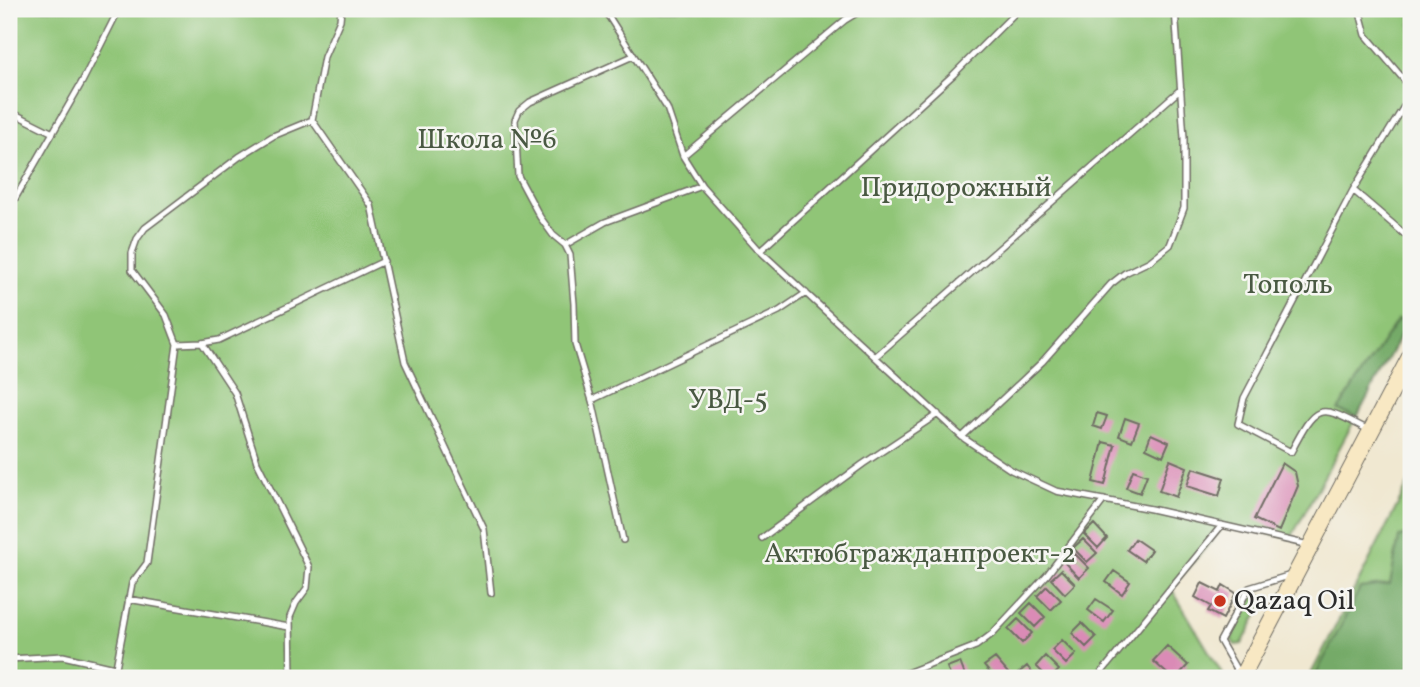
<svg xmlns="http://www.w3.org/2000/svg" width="1420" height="687" font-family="Vollkorn,serif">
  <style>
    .green { fill: #90c577; stroke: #5e7851; stroke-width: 2 }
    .forest { fill: #74aa68; stroke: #506a4a; stroke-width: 2 }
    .building { fill: #da8bb6 }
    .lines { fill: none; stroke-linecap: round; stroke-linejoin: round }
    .service-casing { stroke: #706d65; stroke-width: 8 }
    .secondary-casing { stroke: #706d65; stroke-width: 18 }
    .service { stroke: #fff; stroke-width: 5 }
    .secondary { stroke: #f8e8c3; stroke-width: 16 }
    .poi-dot { fill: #c8321e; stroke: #f6f6f2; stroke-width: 2.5 }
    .labels { text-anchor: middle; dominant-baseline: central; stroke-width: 5; stroke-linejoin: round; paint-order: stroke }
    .park-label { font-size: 28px; fill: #495942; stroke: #f6f6f2 }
    .poi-label { font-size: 28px; fill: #2b2b2b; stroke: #f6f6f2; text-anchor: start }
  </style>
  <rect width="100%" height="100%" fill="#f6f6f2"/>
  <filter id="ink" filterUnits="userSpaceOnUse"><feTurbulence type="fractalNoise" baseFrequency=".0143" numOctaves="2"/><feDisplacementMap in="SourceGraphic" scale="14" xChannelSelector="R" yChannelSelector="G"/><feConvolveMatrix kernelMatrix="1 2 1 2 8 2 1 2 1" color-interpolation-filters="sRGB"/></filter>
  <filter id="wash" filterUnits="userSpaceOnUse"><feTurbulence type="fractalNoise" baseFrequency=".00686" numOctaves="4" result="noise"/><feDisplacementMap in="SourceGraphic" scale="28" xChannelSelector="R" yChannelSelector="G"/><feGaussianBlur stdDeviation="1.57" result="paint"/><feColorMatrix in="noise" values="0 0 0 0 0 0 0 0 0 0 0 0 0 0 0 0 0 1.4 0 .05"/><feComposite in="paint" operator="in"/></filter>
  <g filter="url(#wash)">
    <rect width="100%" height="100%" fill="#f0e8d1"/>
    <path class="green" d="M9,9H1411V315L1291,538L1224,526L1171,588L1223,675L1222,678H9Z
      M1411,479V678H1309Z
      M1255,595H1262L1265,600L1242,644L1235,645L1231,639Z"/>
    <path class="forest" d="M1398,319L1407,323L1357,417L1338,410Z
      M1411,535V661L1408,678H1314L1360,588L1390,584L1399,537Z"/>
    <g id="blocks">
      <path class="building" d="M1097,413L1107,416L1102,429L1093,426Z
        M1125,418L1139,423L1132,441L1119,436Z
        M1151,434L1169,442L1163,456L1146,448Z
        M1103,442L1115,445L1105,485L1093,482Z
        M1170,460L1187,467L1176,497L1159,491Z
        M1282,463L1295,472L1298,486L1279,531L1254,519Z
        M1193,468L1224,478L1219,496L1187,486Z
        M1133,470L1147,475L1140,493L1126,488Z
        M1094,524L1107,538L1098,548L1084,534Z
        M1083,539L1097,553L1087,562L1073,548Z
        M1135,539L1151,550L1143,561L1127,550Z
        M1075,554L1089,568L1079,578L1065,563Z
        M1061,570L1075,584L1065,594L1051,579Z
        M1114,571L1130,582L1122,594L1106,582Z
        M1202,583L1220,592L1223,585L1236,593L1223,619L1208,611L1211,606L1195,597Z
        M1047,586L1061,600L1051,610L1037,596Z
        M1096,599L1113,610L1104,622L1088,610Z
        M1031,603L1045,617L1035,627L1021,613Z
        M1018,619L1032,633L1022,643L1008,629Z
        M1082,623L1096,637L1086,647L1072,633Z
        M1062,640L1076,654L1066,664L1052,650Z
        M1167,646L1188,665L1176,678H1172L1153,661Z
        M1045,656L1059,670L1051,678H1048L1036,666Z
        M995,658L1008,673L1001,678H994L984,666Z
        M960,662L966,678H951L947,667Z
        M1027,666L1036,678H1019L1016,675Z"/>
    </g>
  </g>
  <g filter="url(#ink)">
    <use href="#blocks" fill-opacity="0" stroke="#706d65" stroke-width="2"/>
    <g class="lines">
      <defs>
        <path id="service" d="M341,9L340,20L324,57L312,120L371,205L405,362L484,529L491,593
          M604,9L667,108L683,156L702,186L760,251L962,437L1011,470L1056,491L1151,509L1309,545
          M1359,9L1366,35L1411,88
          M608,16L616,9
          M9,111L53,133
          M683,156L845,20L863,9
          M1353,190L1244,398L1238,424L1291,452C1318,400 1319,405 1369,430
          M9,209L82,82L119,9
          M1408,237L1353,190L1411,95
          M565,245L605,222L702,186
          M760,251L953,75L1019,9
          M202,343L235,393L257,462L309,567L307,588L296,603L290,617L291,678
          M177,344L202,343L219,340L384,261
          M875,357L1181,89
          M1395,391L1411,387
          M592,400L779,311L806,293
          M962,437L1042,362L1111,284L1125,273L1150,261L1170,245L1184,208V138L1175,9
          M762,538L863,464L938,414
          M623,540L593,404L575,344L574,304L570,255L565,245L553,235L540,217L518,176L515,120L519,111L530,102L633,56
          M128,599L289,627
          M9,659L63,656L115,668
          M1240,676L1220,641L1249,588L1291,575
          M114,678L132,583L147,563L177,344L166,315L132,270V253L137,239L145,228L239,157L273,136L312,120
          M727,678H728
          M894,678L976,646L992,634L1047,575L1104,500
          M1097,678L1222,525"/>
        <path id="secondary" d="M1241,678L1411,355"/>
      </defs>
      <use href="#service" class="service-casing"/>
      <use href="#secondary" class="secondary-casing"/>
      <use href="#service" class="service"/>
      <use href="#secondary" class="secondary"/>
    </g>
  </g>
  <circle class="poi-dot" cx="1220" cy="601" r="7"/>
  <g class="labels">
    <g class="park-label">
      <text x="487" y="140">Школа №6</text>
      <text x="956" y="188">Придорожный</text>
      <text x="1288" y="285">Тополь</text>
      <text x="728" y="400">УВД-5</text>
      <text x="920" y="554">Актюбгражданпроект-2</text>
    </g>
    <g class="poi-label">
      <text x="1234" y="601">Qazaq Oil</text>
    </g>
  </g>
  <rect width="1420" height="687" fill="none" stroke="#f6f6f2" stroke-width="35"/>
</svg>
